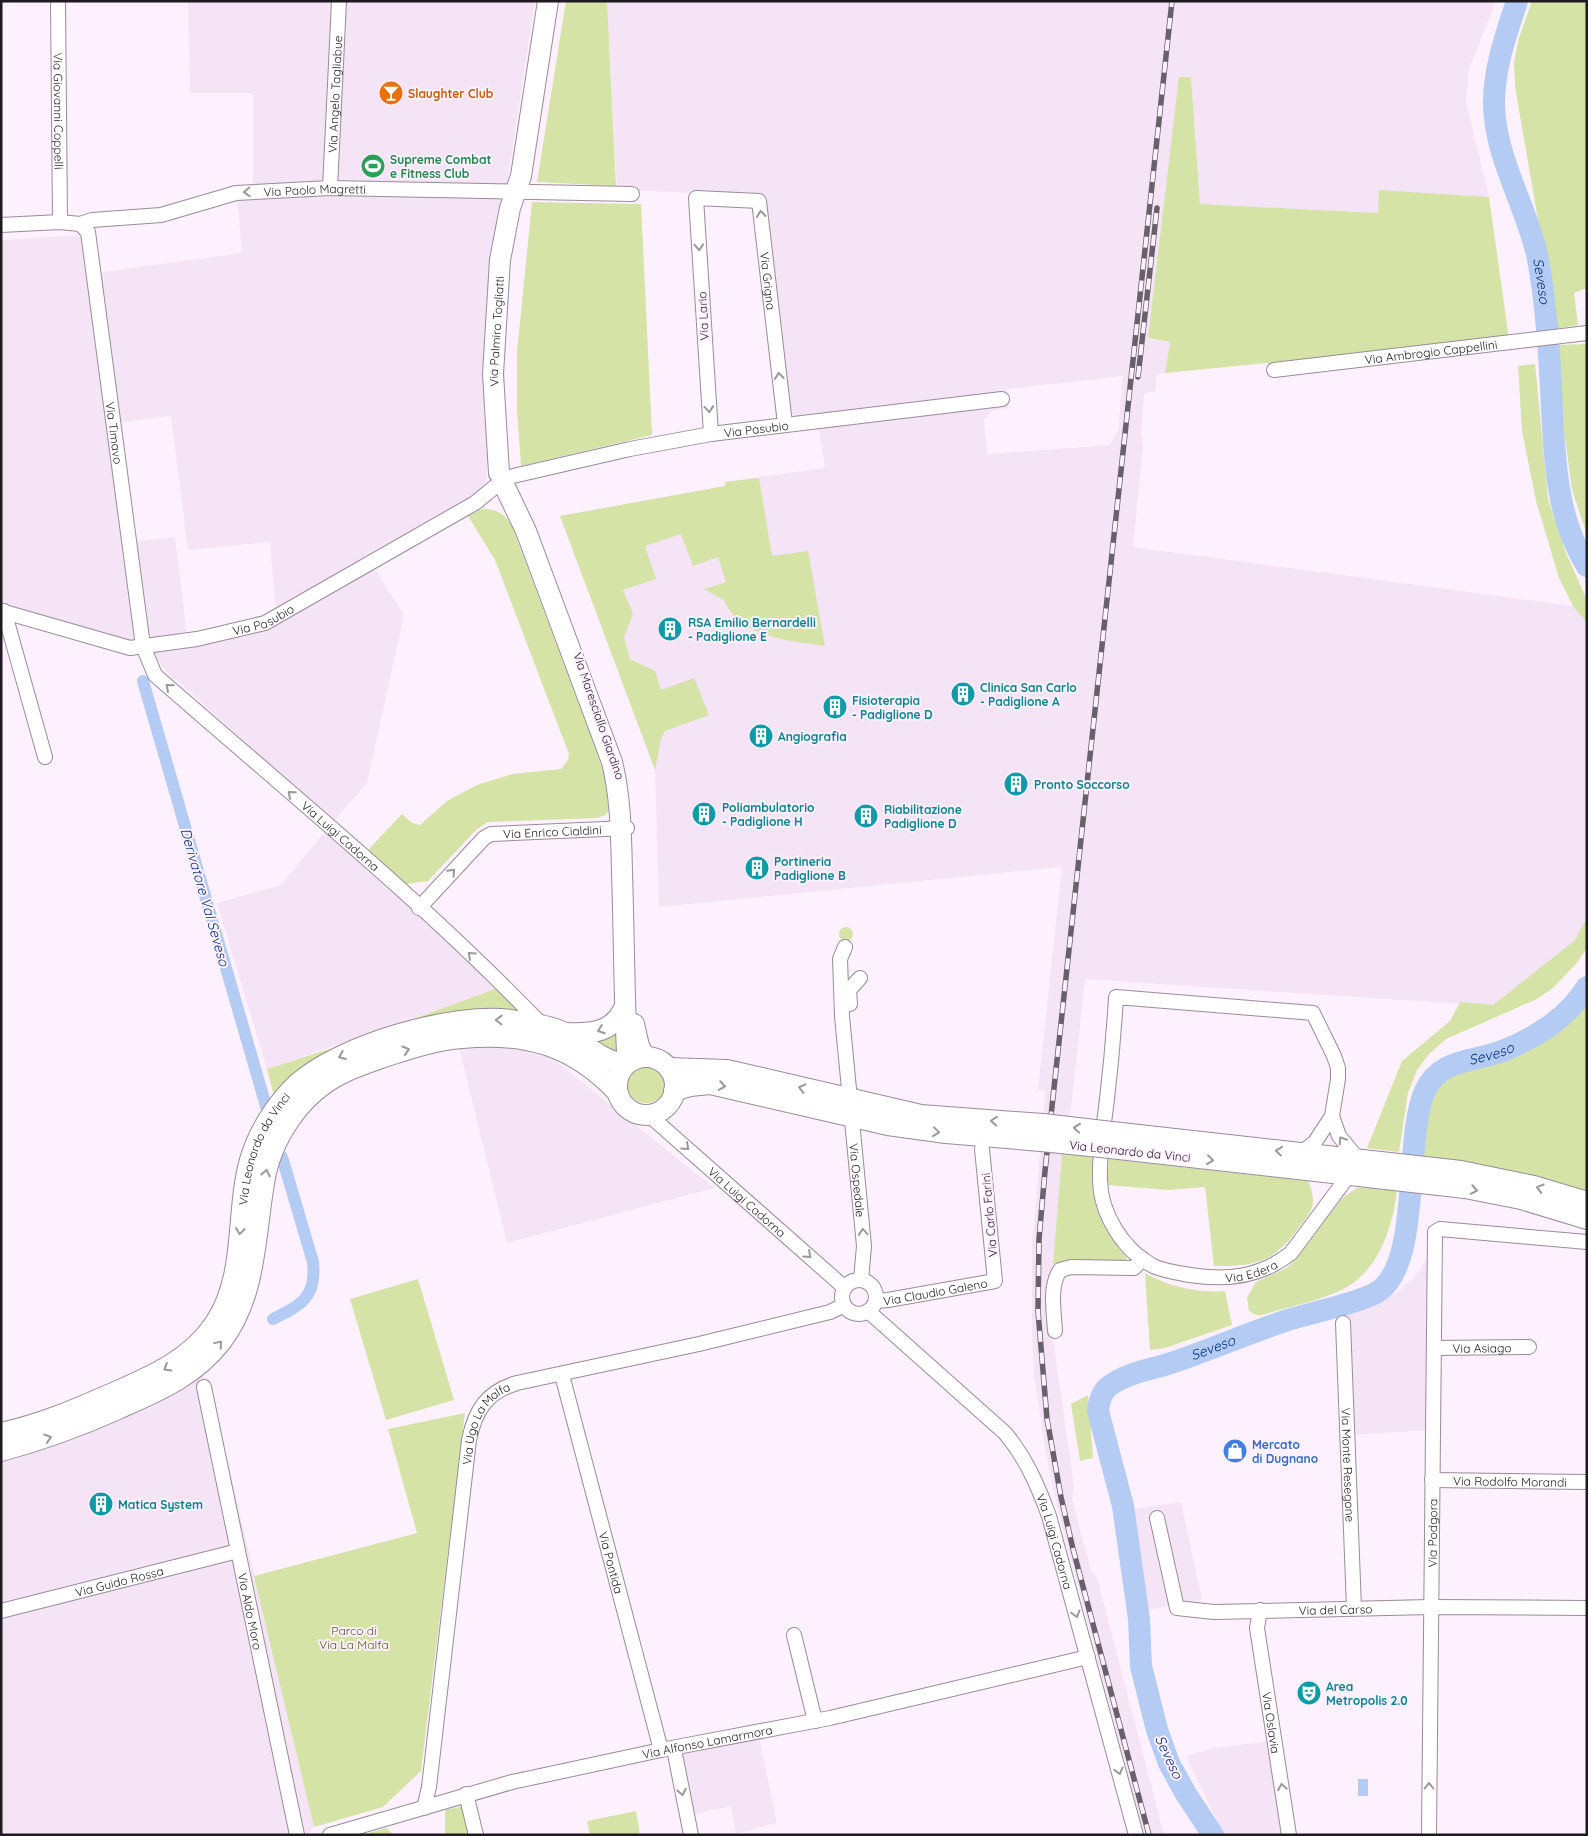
<svg xmlns="http://www.w3.org/2000/svg" width="1588" height="1836" font-family="Quicksand,sans-serif">
  <style>
    .built { fill: #f5e3f6; fill-rule: evenodd }
    .green { fill: #d5e3a6 }
    .water { fill: #b4ccf4 }
    .lines { fill: none; stroke-linecap: round; stroke-linejoin: round }
    .canal { stroke: #b4ccf4; stroke-width: 12 }
    .river { stroke: #b4ccf4; stroke-width: 22 }
    .street-casing { stroke: #988c99; stroke-width: 16 }
    .secondary-casing { stroke: #988c99; stroke-width: 22 }
    .street { stroke: #fff; stroke-width: 14 }
    .secondary { stroke: #fff; stroke-width: 20 }
    .rail-casing { stroke: #686169; stroke-width: 5.5 }
    .rail { stroke: #fef1ff; stroke-width: 4; stroke-dasharray: 11; stroke-linecap: butt }
    .secondary-bridge-casing { stroke: #988c99; stroke-width: 22; stroke-linecap: butt }
    .secondary-bridge { stroke: #fff; stroke-width: 20 }
    .oneway { stroke: #9a989a }
    .labels { text-anchor: middle; dominant-baseline: central; stroke-width: 4; stroke-linejoin: round; paint-order: stroke }
    .food-label { font-size: 12px; font-weight: bold; fill: #c56008; stroke: #fef1ff; text-anchor: start }
    .street-label { font-size: 12px; fill: #1f1a1f; stroke: #fef1ff }
    .leisure-label { font-size: 12px; font-weight: bold; fill: #27864d; stroke: #fef1ff; text-anchor: start }
    .culture-label { font-size: 12px; font-weight: bold; fill: #0d838f; stroke: #fef1ff; text-anchor: start }
    .shop-label { font-size: 12px; font-weight: bold; fill: #366cbe; stroke: #fef1ff; text-anchor: start }
    .park-label { font-size: 12px; fill: #4f5920; stroke: #fef1ff }
    .water-label { font-size: 14px; font-style: italic; fill: #08317b; stroke: #fef1ff }
  </style>
  <rect width="100%" height="100%" fill="#fef1ff"/>
  <path class="built" d="M188,1H535L495,262L488,453L485,490L367,557L404,615L367,783L334,821L164,669L151,651L1,616V240L83,235L88,274L242,253L237,196L253,195V93H190ZM171,416L188,550L270,542L276,612L263,618L187,636L175,537L134,542L117,423Z
    M607,1H1496L1469,69L1466,102L1489,197L1379,191L1378,213L1200,204L1191,78L1148,339L1170,342L1165,373L1157,374L1155,392L1144,393L1141,434L1143,447L1133,547L1573,606L1587,623V918L1574,941L1493,1006L1085,979L1070,1117L1043,1114L1046,1091L1038,1090L1062,867L659,907L655,770L560,516L725,486V482L825,468L817,419L788,422L765,195L617,190ZM1123,376L1118,431L1110,445L988,454L984,421L991,411L1008,408L1007,389Z
    M325,832L505,986L267,1069L217,903L281,885Z
    M504,1045L552,1058L714,1188L507,1243L459,1048Z
    M1040,1151L1062,1154L1051,1287L1052,1332L1074,1486L1072,1499L1091,1571L1097,1577L1164,1835H1144L1060,1518L1046,1454L1034,1376L1032,1331V1248Z
    M1428,1256V1430L1352,1435L1347,1313L1379,1303L1400,1291L1418,1273Z
    M201,1372L210,1387L314,1827L307,1835H1V1458Z
    M1181,1502L1202,1600L1146,1610L1133,1509Z
    M759,1736L777,1823L736,1834L731,1806L691,1815L679,1752Z
    M1271,1741L1284,1835H1224L1186,1756L1214,1748Z"/>
  <path class="green" d="M566,1H607L616,186L537,182Z
    M1532,1H1587V288L1574,293L1578,325L1554,329L1541,237L1515,87L1514,62L1519,38Z
    M1179,77H1191L1200,204L1378,213L1379,190L1489,197L1509,339L1165,373L1170,342L1148,338Z
    M532,202L641,204L652,435L521,466L517,411V352Z
    M1587,344V535L1572,490L1565,437L1557,345Z
    M1535,364L1548,499L1566,553L1587,600V623L1573,606L1559,578L1536,501L1522,431L1518,366Z
    M759,478L772,556L808,551L825,646C791,641 738,637 724,600L704,589L726,582L718,557L693,566L681,534L645,546L656,579L623,590L633,614L624,637L630,659L655,671L661,690L694,678L709,715L665,731L661,739L655,770L560,516L725,486V482Z
    M482,509C496,508 505,514 512,526L594,745L604,774L609,810L606,815L597,818L488,822L476,830L428,881L406,884L368,850L402,814L412,823L420,825L447,801L477,785L512,774L561,769L568,760L569,754L495,560L468,516Z
    M1587,918V948L1576,964L1553,988L1537,999L1446,1039L1429,1054L1417,1070L1408,1093L1399,1152L1367,1148L1402,1061L1450,1021L1460,1002L1493,1005L1574,941Z
    M839 934a7 7 0 1 1 14 0a7 7 0 1 1-14 0Z
    M498,988L523,1011L450,1012L410,1020Z
    M1587,1001V1193L1532,1175L1422,1155C1424,1127 1425,1080 1458,1068C1469,1065 1481,1066 1492,1063C1520,1056 1570,1025 1587,1001Z
    M616,1027L623,1056L594,1045L597,1036Z
    M332,1048L299,1069L274,1096L267,1069Z
    M626 1083a20 20 0 1 1 40 0a20 20 0 1 1-40 0Z
    M1062,1154L1093,1157C1088,1200 1099,1225 1127,1258L1122,1263L1053,1264Z
    M1109,1159L1308,1181C1317,1203 1314,1208 1300,1226C1275,1261 1257,1267 1214,1266L1205,1187L1169,1190L1107,1185Z
    M1366,1187L1397,1190C1393,1225 1380,1268 1347,1287C1322,1301 1290,1306 1262,1315H1256L1249,1311L1247,1298L1256,1282L1287,1268L1298,1257L1342,1198L1357,1188Z
    M1145,1273C1170,1287 1196,1293 1225,1291L1232,1325L1165,1348L1150,1350Z
    M418,1279L454,1400L386,1420L350,1299Z
    M1088,1395L1093,1458L1080,1461L1071,1404Z
    M465,1413L421,1771L383,1807L314,1827L254,1576L417,1533L388,1429Z
    M464,1806L470,1835H445V1810Z
    M636,1811L640,1835H590L587,1821Z
    M386,1828L394,1835H362Z"/>
  <path class="water" d="M1358,1779H1368V1796H1358Z"/>
  <g class="lines">
    <path class="canal" d="M143,681L268,1113
      M273,1319C301,1305 317,1297 313,1262L282,1157"/>
    <g class="river">
      <path id="s1" d="M1517,1C1506,35 1494,67 1494,104C1495,159 1527,206 1538,259C1547,308 1550,360 1552,410C1555,464 1557,519 1587,566"/>
      <path id="s2" d="M1213,1835L1186,1794L1169,1763L1157,1730L1141,1666L1139,1619L1123,1506L1098,1411C1099,1402 1101,1393 1108,1387C1125,1373 1150,1370 1171,1363C1210,1350 1248,1333 1288,1320C1314,1312 1350,1305 1374,1294C1423,1270 1403,1139 1425,1091C1441,1057 1474,1063 1505,1050C1538,1036 1567,1018 1587,987"/>
    </g>
    <defs>
      <g id="street">
        <path id="s3" d="M58,1L60,222"/>
        <path id="s4" d="M330,188L339,1"/>
        <path id="s5" d="M80,224L88,232L143,646L155,675C285,789 422,900 543,1026"/>
        <path id="s6" d="M1,225L60,222L80,224L92,220L161,215L236,193L330,188L632,194"/>
        <path id="s7" d="M1274,370L1587,333"/>
        <path id="s8" d="M711,434L696,198L759,201L785,424"/>
        <path id="s9" d="M513,476L630,449L711,434L1002,399"/>
        <path id="s10" d="M1,611L130,648L197,639L265,623L475,503L497,485"/>
        <path d="M4,611L45,757"/>
        <path id="s11" d="M419,908L484,838L491,834L627,828"/>
        <path id="s12" d="M845,947L840,959L842,1016L864,1246L861,1280"/>
        <path d="M850,1004L849,990L860,978"/>
        <path id="s13" d="M649,1115L845,1288"/>
        <path d="M1332,1116L1339,1136L1359,1160"/>
        <path id="s14" d="M1301,1153L1315,1142L1332,1116L1338,1079V1068L1334,1056L1313,1013L1116,997C1114,1031 1111,1065 1107,1099C1104,1125 1099,1152 1100,1179C1100,1213 1123,1250 1153,1266C1164,1271 1178,1273 1190,1275C1227,1281 1261,1277 1291,1253L1349,1175"/>
        <circle cx="859" cy="1297" r="17"/>
        <path id="s15" d="M876,1301L888,1300L995,1281L982,1149"/>
        <path id="s16" d="M868,1311L1005,1433C1026,1458 1038,1486 1049,1516L1136,1835"/>
        <path id="s17" d="M1343,1323L1354,1608"/>
        <path d="M1055,1331C1054,1311 1049,1287 1060,1270L1071,1267L1134,1268L1143,1259"/>
        <path id="s18" d="M1434,1348L1529,1347"/>
        <path id="s19" d="M562,1375L661,1750"/>
        <path id="s20" d="M204,1387L297,1835"/>
        <path id="s21" d="M1432,1480L1587,1482"/>
        <path id="s22" d="M1157,1518L1177,1608L1214,1612L1430,1607L1587,1608"/>
        <path id="s23" d="M1260,1610L1257,1628L1289,1835"/>
        <path id="s24" d="M1,1611L238,1551"/>
        <path d="M794,1635L815,1721"/>
        <path d="M674,1749L691,1835"/>
        <path d="M466,1794L476,1835"/>
        <path id="s25" d="M424,1808L429,1787L469,1440C475,1411 486,1392 517,1383L699,1344L830,1312L844,1305"/>
        <path id="s26" d="M330,1835L512,1782L661,1750L830,1718L1088,1657"/>
        <path id="s27" d="M1429,1835L1435,1232L1440,1229L1587,1242"/>
      </g>
      <g id="secondary">
        <path id="s28" d="M499,473L493,374L500,260L510,208L521,176L548,1"/>
        <path d="M506,489L526,531L612,762C621,799 621,835 622,872C624,932 624,992 627,1052L625,1065"/>
        <path d="M634,1024L639,1046L645,1057"/>
        <path d="M566,1033C591,1034 614,1033 625,1006"/>
        <circle cx="646" cy="1086" r="29"/>
        <path d="M669,1068L727,1070L921,1115L1043,1124"/>
        <path d="M674,1091L690,1086L710,1084L888,1125L946,1133L1041,1141"/>
        <path d="M1112,1132L1461,1171L1534,1186L1587,1202"/>
        <path d="M1110,1148L1465,1188L1521,1199L1587,1219"/>
        <path id="s29" d="M1,1433C38,1425 72,1411 106,1396C147,1378 189,1362 215,1323C247,1275 235,1213 250,1160C258,1132 276,1104 297,1084C340,1045 453,1012 511,1020C529,1023 549,1025 565,1033C588,1044 596,1058 625,1065"/>
        <path d="M1,1451C42,1440 80,1426 118,1409C156,1392 194,1377 221,1342C256,1297 255,1237 264,1183C271,1138 301,1093 343,1073C357,1066 373,1061 387,1056C412,1048 436,1040 462,1038C525,1032 573,1045 617,1092"/>
      </g>
    </defs>
    <use href="#street" class="street-casing"/>
    <use href="#secondary" class="secondary-casing"/>
    <use href="#street" class="street"/>
    <use href="#secondary" class="secondary"/>
    <defs>
      <path id="rail" d="M1138,377L1157,208
        M1149,1835L1073,1549L1061,1497L1047,1419L1038,1311L1039,1239L1045,1171L1172,1"/>
    </defs>
    <use href="#rail" class="rail-casing"/>
    <use href="#rail" class="rail"/>
    <defs>
      <path id="secondary-bridge" d="M1043,1124L1112,1132
        M1041,1141L1110,1148"/>
    </defs>
    <use href="#secondary-bridge" class="secondary-bridge-casing"/>
    <use href="#secondary-bridge" class="secondary-bridge"/>
  </g>
  <defs><path id="oneway-chevron" d="M-2-3.5L2.5 0L-2 3.5" fill="none" stroke-width="1.6" stroke-linecap="round" stroke-linejoin="round" transform="scale(1.25)"/></defs>
  <g class="oneway">
    <use href="#oneway-chevron" transform="translate(247 192) rotate(177)"/>
    <use href="#oneway-chevron" transform="translate(761 214) rotate(-96)"/>
    <use href="#oneway-chevron" transform="translate(699 247) rotate(87)"/>
    <use href="#oneway-chevron" transform="translate(779 376) rotate(-96)"/>
    <use href="#oneway-chevron" transform="translate(709 409) rotate(85)"/>
    <use href="#oneway-chevron" transform="translate(169 687) rotate(-139)"/>
    <use href="#oneway-chevron" transform="translate(291 794) rotate(-139)"/>
    <use href="#oneway-chevron" transform="translate(452 872) rotate(-47)"/>
    <use href="#oneway-chevron" transform="translate(471 955) rotate(-138)"/>
    <use href="#oneway-chevron" transform="translate(499 1020) rotate(-179)"/>
    <use href="#oneway-chevron" transform="translate(601 1030) rotate(160)"/>
    <use href="#oneway-chevron" transform="translate(406 1050) rotate(-17)"/>
    <use href="#oneway-chevron" transform="translate(342 1056) rotate(157)"/>
    <use href="#oneway-chevron" transform="translate(722 1086) rotate(9)"/>
    <use href="#oneway-chevron" transform="translate(802 1088) rotate(-166)"/>
    <use href="#oneway-chevron" transform="translate(994 1121) rotate(-176)"/>
    <use href="#oneway-chevron" transform="translate(1077 1128) rotate(-174)"/>
    <use href="#oneway-chevron" transform="translate(936 1132) rotate(7)"/>
    <use href="#oneway-chevron" transform="translate(1342 1140) rotate(-123)"/>
    <use href="#oneway-chevron" transform="translate(686 1147) rotate(42)"/>
    <use href="#oneway-chevron" transform="translate(1279 1151) rotate(-174)"/>
    <use href="#oneway-chevron" transform="translate(1210 1160) rotate(7)"/>
    <use href="#oneway-chevron" transform="translate(266 1173) rotate(-79)"/>
    <use href="#oneway-chevron" transform="translate(1540 1188) rotate(-163)"/>
    <use href="#oneway-chevron" transform="translate(1474 1190) rotate(11)"/>
    <use href="#oneway-chevron" transform="translate(240 1231) rotate(97)"/>
    <use href="#oneway-chevron" transform="translate(863 1232) rotate(-95)"/>
    <use href="#oneway-chevron" transform="translate(808 1255) rotate(42)"/>
    <use href="#oneway-chevron" transform="translate(219 1344) rotate(-50)"/>
    <use href="#oneway-chevron" transform="translate(167 1368) rotate(149)"/>
    <use href="#oneway-chevron" transform="translate(48 1438) rotate(-18)"/>
    <use href="#oneway-chevron" transform="translate(1076 1614) rotate(75)"/>
    <use href="#oneway-chevron" transform="translate(1119 1771) rotate(75)"/>
    <use href="#oneway-chevron" transform="translate(1429 1786) rotate(-90)"/>
    <use href="#oneway-chevron" transform="translate(1282 1787) rotate(-99)"/>
    <use href="#oneway-chevron" transform="translate(682 1792) rotate(79)"/>
  </g>
  <defs>
    <symbol id="bar-disc" viewBox="-11 -11 22 22"><circle r="9.5" fill="#e8710a" stroke="#fef1ff"/><path d="M-6-5H6L.8 .8V4.5H3.5V6h-7V4.5H-.8V.8Z" fill="#fff"/></symbol>
    <symbol id="stadium-disc" viewBox="-11 -11 22 22"><circle r="9.5" fill="#2e9e5b" stroke="#fef1ff"/><path d="M0-5a6.5 5 0 1 0 0 10a6.5 5 0 1 0 0-10ZM-3.5-1.8h7v3.6h-7Z" fill="#fff"/></symbol>
    <symbol id="building-disc" viewBox="-11 -11 22 22"><circle r="9.5" fill="#0f9aa8" stroke="#fef1ff"/><path d="M-4-6H4V6H1V3H-1V6H-4ZM-2.5-4.3h1.7v1.8h-1.7ZM.8-4.3h1.7v1.8H.8ZM-2.5-1h1.7V.8h-1.7ZM.8-1h1.7V.8H.8Z" fill="#fff"/></symbol>
    <symbol id="shop-disc" viewBox="-11 -11 22 22"><circle r="9.5" fill="#3f7fe0" stroke="#fef1ff"/><path d="M-5-2.5h2.3a2.7 3.5 0 0 1 5.4 0H5L5.5 6h-11ZM-1.5-2.5h3a1.5 2.3 0 0 0-3 0Z" fill="#fff"/></symbol>
    <symbol id="theatre-disc" viewBox="-11 -11 22 22"><circle r="9.5" fill="#0f9aa8" stroke="#fef1ff"/><path d="M-5-5.5Q0-4 5-5.5V0Q5 5 0 6Q-5 5-5 0ZM-3.3-2.5H-1v1.5H-3.3ZM1-2.5H3.3v1.5H1ZM-2.8 1Q0 5.5 2.8 1Z" fill="#fff"/></symbol>
  </defs>
  <g fill-rule="evenodd">
    <use href="#bar-disc" x="377" y="79" width="28" height="28"/>
    <use href="#stadium-disc" x="359" y="152" width="28" height="28"/>
    <use href="#building-disc" x="656" y="615" width="28" height="28"/>
    <use href="#building-disc" x="949" y="680" width="28" height="28"/>
    <use href="#building-disc" x="821" y="693" width="28" height="28"/>
    <use href="#building-disc" x="747" y="722" width="28" height="28"/>
    <use href="#building-disc" x="1002" y="770" width="28" height="28"/>
    <use href="#building-disc" x="690" y="800" width="28" height="28"/>
    <use href="#building-disc" x="852" y="802" width="28" height="28"/>
    <use href="#building-disc" x="743" y="854" width="28" height="28"/>
    <use href="#shop-disc" x="1221" y="1437" width="28" height="28"/>
    <use href="#building-disc" x="87" y="1490" width="28" height="28"/>
    <use href="#theatre-disc" x="1295" y="1679" width="28" height="28"/>
  </g>
  <g class="labels">
    <g class="food-label">
      <text x="408" y="93">Slaughter Club</text>
    </g>
    <g class="street-label">
      <text stroke="none"><textPath href="#s4" startOffset="94">Via Angelo Tagliabue</textPath></text>
      <text stroke="none"><textPath href="#s3" startOffset="110">Via Giovanni Coppelli</textPath></text>
      <text stroke="none"><textPath href="#s6" startOffset="318">Via Paolo Magretti</textPath></text>
      <text stroke="none"><textPath href="#s8" startOffset="380">Via Grigna</textPath></text>
      <text transform="translate(703 316) rotate(-93)">Via Lario</text>
      <text stroke="none"><textPath href="#s28" startOffset="142">Via Palmiro Togliatti</textPath></text>
      <text stroke="none"><textPath href="#s7" startOffset="158">Via Ambrogio Cappellini</textPath></text>
      <text stroke="none"><textPath href="#s9" startOffset="248">Via Pasubio</textPath></text>
      <text stroke="none"><textPath href="#s5" startOffset="214">Via Timavo</textPath></text>
      <text stroke="none"><textPath href="#s10" startOffset="271">Via Pasubio</textPath></text>
      <text transform="translate(599 716) rotate(71)">Via Maresciallo Giardino</text>
      <text stroke="none"><textPath href="#s11" startOffset="165">Via Enrico Cialdini</textPath></text>
      <text stroke="none"><textPath href="#s5" startOffset="706">Via Luigi Cadorna</textPath></text>
      <text stroke="none"><textPath href="#s29" startOffset="428">Via Leonardo da Vinci</textPath></text>
      <text transform="translate(1130 1151) rotate(6)">Via Leonardo da Vinci</text>
      <text stroke="none"><textPath href="#s12" startOffset="235">Via Ospedale</textPath></text>
      <text stroke="none"><textPath href="#s13" startOffset="131">Via Luigi Cadorna</textPath></text>
      <text transform="translate(989 1215) rotate(-95)">Via Carlo Farini</text>
      <text stroke="none"><textPath href="#s14" startOffset="745">Via Edera</textPath></text>
      <text stroke="none"><textPath href="#s15" startOffset="60">Via Claudio Galeno</textPath></text>
      <text stroke="none"><textPath href="#s18" startOffset="48">Via Asiago</textPath></text>
      <text stroke="none"><textPath href="#s25" startOffset="394">Via Ugo La Malfa</textPath></text>
      <text stroke="none"><textPath href="#s17" startOffset="142">Via Monte Resegone</textPath></text>
      <text stroke="none"><textPath href="#s21" startOffset="78">Via Rodolfo Morandi</textPath></text>
      <text stroke="none"><textPath href="#s27" startOffset="302">Via Podgora</textPath></text>
      <text stroke="none"><textPath href="#s16" startOffset="304">Via Luigi Cadorna</textPath></text>
      <text stroke="none"><textPath href="#s19" startOffset="194">Via Pontida</textPath></text>
      <text stroke="none"><textPath href="#s24" startOffset="122">Via Guido Rossa</textPath></text>
      <text stroke="none"><textPath href="#s22" startOffset="251">Via del Carso</textPath></text>
      <text stroke="none"><textPath href="#s20" startOffset="229">Via Aldo Moro</textPath></text>
      <text stroke="none"><textPath href="#s23" startOffset="114">Via Oslavia</textPath></text>
      <text stroke="none"><textPath href="#s26" startOffset="389">Via Alfonso Lamarmora</textPath></text>
    </g>
    <g class="leisure-label">
      <text x="390" y="159">Supreme Combat<tspan x="390" dy="14">e Fitness Club</tspan></text>
    </g>
    <g class="culture-label">
      <text x="688" y="622">RSA Emilio Bernardelli<tspan x="688" dy="14">- Padiglione E</tspan></text>
      <text x="980" y="687">Clinica San Carlo<tspan x="980" dy="14">- Padiglione A</tspan></text>
      <text x="852" y="700">Fisioterapia<tspan x="852" dy="14">- Padiglione D</tspan></text>
      <text x="778" y="736">Angiografia</text>
      <text x="1034" y="784">Pronto Soccorso</text>
      <text x="722" y="807">Poliambulatorio<tspan x="722" dy="14">- Padiglione H</tspan></text>
      <text x="884" y="809">Riabilitazione<tspan x="884" dy="14">Padiglione D</tspan></text>
      <text x="774" y="861">Portineria<tspan x="774" dy="14">Padiglione B</tspan></text>
      <text x="118" y="1504">Matica System</text>
      <text x="1326" y="1686">Area<tspan x="1326" dy="14">Metropolis 2.0</tspan></text>
    </g>
    <g class="shop-label">
      <text x="1252" y="1444">Mercato<tspan x="1252" dy="14">di Dugnano</tspan></text>
    </g>
    <g class="park-label">
      <text x="354" y="1630">Parco di<tspan x="354" dy="14">Via La Malfa</tspan></text>
    </g>
    <g class="water-label">
      <text stroke="none"><textPath href="#s1" startOffset="290">Seveso</textPath></text>
      <text transform="translate(205 897) rotate(74)">Derivatore Val Seveso</text>
      <text stroke="none"><textPath href="#s2" startOffset="1048">Seveso</textPath></text>
      <text stroke="none"><textPath href="#s2" startOffset="584">Seveso</textPath></text>
      <text transform="translate(1169 1757) rotate(65)">Seveso</text>
    </g>
  </g>
  <rect width="1588" height="1836" fill="none" stroke="#1f1a1f" stroke-width="5"/>
</svg>
